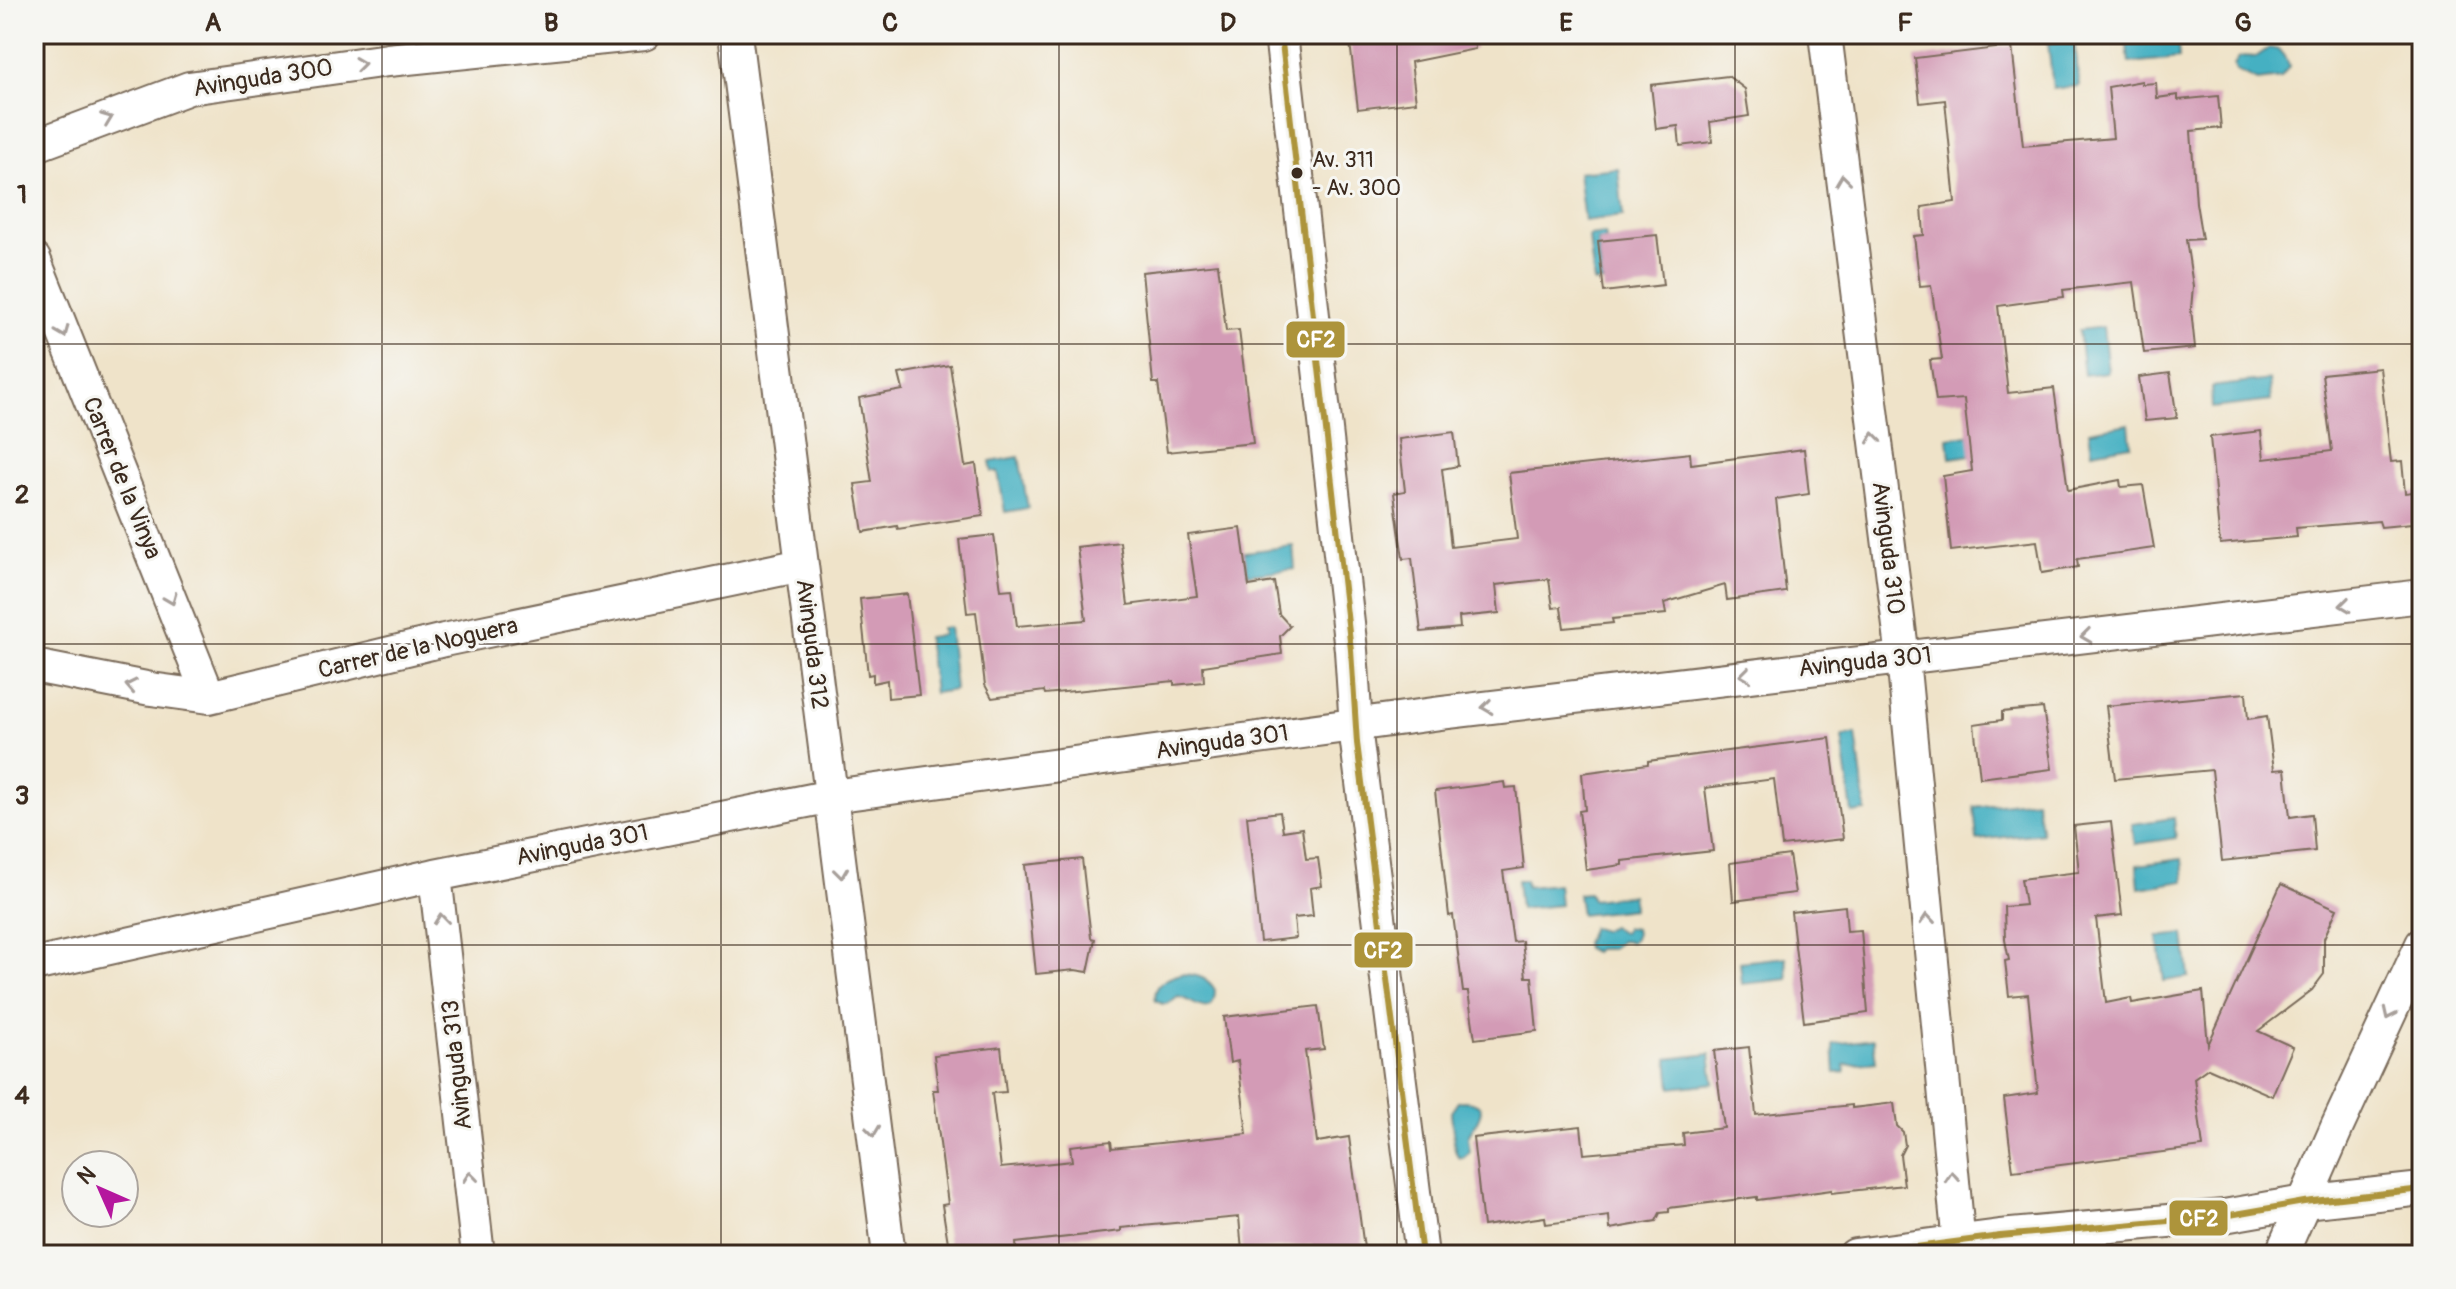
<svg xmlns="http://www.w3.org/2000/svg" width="2456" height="1289" font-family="Pangolin,sans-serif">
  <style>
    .water { fill: #45b0c2; stroke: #406d70; stroke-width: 2 }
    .building { fill: #d39bb6 }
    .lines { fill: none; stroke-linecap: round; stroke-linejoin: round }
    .street-casing { stroke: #7a6b5a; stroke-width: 36 }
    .street { stroke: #fff; stroke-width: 32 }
    .bus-1-casing { stroke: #f6f6f2; stroke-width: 12 }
    .bus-1 { stroke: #ad943b; stroke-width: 6 }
    .oneway { stroke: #a79f9a }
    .grid { fill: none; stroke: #3b2a1e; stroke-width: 2; stroke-opacity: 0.55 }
    .bus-dot { fill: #3b2a1e; stroke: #f6f6f2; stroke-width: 3 }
    .labels { text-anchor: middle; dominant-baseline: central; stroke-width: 6; stroke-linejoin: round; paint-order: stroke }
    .bus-label { font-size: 22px; fill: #3b2a1e; stroke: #f6f6f2; text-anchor: start }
    .street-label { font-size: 24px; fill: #3b2a1e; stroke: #f6f6f2 }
    .line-badge { stroke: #f6f6f2; stroke-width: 3 }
    .badge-label { font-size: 22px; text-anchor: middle; font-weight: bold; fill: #fff }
    .neatline { fill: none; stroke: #3b2a1e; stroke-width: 3 }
    .grid-label { font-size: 26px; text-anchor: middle; font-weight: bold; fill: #3b2a1e }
  </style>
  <rect width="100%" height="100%" fill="#f6f6f2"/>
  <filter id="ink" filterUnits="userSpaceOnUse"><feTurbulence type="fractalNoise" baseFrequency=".0125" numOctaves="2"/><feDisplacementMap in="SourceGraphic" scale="16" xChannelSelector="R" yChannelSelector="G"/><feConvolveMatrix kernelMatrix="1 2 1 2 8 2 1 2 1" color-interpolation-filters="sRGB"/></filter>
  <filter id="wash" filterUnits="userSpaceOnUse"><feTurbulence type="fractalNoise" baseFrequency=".006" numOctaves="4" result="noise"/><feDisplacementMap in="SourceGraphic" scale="32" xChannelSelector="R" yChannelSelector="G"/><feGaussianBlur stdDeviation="1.8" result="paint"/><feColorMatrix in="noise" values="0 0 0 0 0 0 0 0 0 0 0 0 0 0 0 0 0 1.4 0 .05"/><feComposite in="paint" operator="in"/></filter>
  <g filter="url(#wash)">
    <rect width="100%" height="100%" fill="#efe3c9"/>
    <path class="water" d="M2151,34H2177L2179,58L2129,63L2126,36Z
      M2074,40L2079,86L2053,89L2048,43Z
      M2269,48C2282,49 2286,55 2289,67L2281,78L2257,81L2236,71L2234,66C2239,52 2245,57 2256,57Z
      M1618,168L1623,216L1584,221L1578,172Z
      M1605,234L1606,240L1598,241L1603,282L1594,283L1589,236Z
      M2103,327L2108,372L2084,375L2079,330Z
      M2269,380L2271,401L2212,408L2211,387Z
      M2129,424L2131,445L2092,452L2089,431Z
      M1998,430L2000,451L1950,458L1948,438Z
      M1019,457L1028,508L1005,512L998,472H992L990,462Z
      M1293,546L1295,569L1248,574L1244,552Z
      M949,627L955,690L934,693L927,637L942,635L941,628Z
      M1856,734L1866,811L1852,813L1842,737Z
      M2036,800L2042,833L1977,840L1974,807Z
      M2174,818L2176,838L2135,844L2132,824Z
      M2182,859L2184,881L2139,888L2137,865Z
      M1517,880H1525L1526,887L1558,884L1560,905L1520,909Z
      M1589,893L1592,900L1632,895L1633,909L1581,915L1578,894Z
      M1611,926L1623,933L1626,928L1635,929L1636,935L1631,942L1621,941L1610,949H1597L1594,952L1586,948L1585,943L1592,927L1602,931Z
      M2184,934L2189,977L2164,981L2158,937Z
      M1786,957L1788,979L1742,984L1740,962Z
      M1182,974C1196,975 1208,977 1215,990C1214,1024 1191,998 1178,997C1169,1003 1167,1007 1156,1001C1152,984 1168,977 1182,974Z
      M1873,1039L1876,1062L1844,1065L1845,1072L1835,1073L1833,1044Z
      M1710,1054L1714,1083L1671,1088L1668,1059Z
      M1462,1101C1496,1102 1475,1122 1468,1137L1470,1152L1463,1158L1458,1157L1455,1150L1451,1112L1458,1102Z"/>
    <g id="blocks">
      <path class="building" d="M1349,34H1474L1475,49L1411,62L1416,102L1358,109Z
        M2012,46L2023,146L2113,138L2108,87L2142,81V84L2156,83L2157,98L2178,95V100L2218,96L2221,128L2191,131L2196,203L2202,239L2186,240L2193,286L2191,309L2195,348L2144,353L2134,282L2063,290L2064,297L1998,306L2008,393L2054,388L2068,490L2120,480L2121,487L2143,485L2154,548L2077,559L2078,567L2042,573L2037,541L1951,551L1943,476L1972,471L1964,399L1936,401L1930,360L1942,359L1931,285L1920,286L1914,236L1924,235L1922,207L1955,202L1945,100L1920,103L1915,58Z
        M1728,76L1745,89L1749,116L1710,122L1712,142L1680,146L1678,126L1656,129L1651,85Z
        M1657,235L1663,285L1604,292L1598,241Z
        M1218,264L1226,331L1239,330L1253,443L1167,452L1158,383H1153L1142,272Z
        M950,365L965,466L976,464L983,516L898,529L897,526L863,532L855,484L872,482L859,398L903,390L899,374Z
        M2380,368L2391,462L2402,461L2405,493L2422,491V523L2381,527L2379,521L2296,528L2297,537L2220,544L2210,437L2261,431L2264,459L2332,451L2322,374Z
        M2170,373L2177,418L2145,421L2139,377Z
        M1454,432L1458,466L1442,469L1451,547L1517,539L1509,473L1690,453L1691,464L1804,449L1809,494L1776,499L1786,592L1727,600L1725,585L1664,603L1666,614L1612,619L1613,623L1564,628L1561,607L1553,608L1549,579L1496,585L1499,613L1459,617L1460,628L1421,632L1412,558L1403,559L1398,523L1394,493L1405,491L1399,439Z
        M1241,528L1249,586L1274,582L1279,614L1290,626L1280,636L1282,654L1203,666L1204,682L1174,685V681L1045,694L1044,691L992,698L985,685L976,612L967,613L959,539L994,535L1001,590L1012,589L1017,626L1086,620L1077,547L1120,542L1128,605L1197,596L1188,535Z
        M907,594L919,695L888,698L887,680L873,683V674L868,675L860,599Z
        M2246,693L2248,719L2267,716L2274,770L2285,769L2290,817L2312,814L2315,851L2222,861L2212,770L2115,779L2106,706Z
        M2043,708L2052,769L1980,778L1974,724L2002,720V712Z
        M1830,738L1843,839L1782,846L1774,779L1705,788L1713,851L1622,861V865L1586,870L1579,811L1585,810L1582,773L1648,764V761Z
        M1504,782L1505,788L1516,787L1524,868L1503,871L1513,942L1522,941L1526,977H1532L1537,1031L1475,1039L1468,992H1463L1453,915L1449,916L1435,791Z
        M1280,812L1283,831L1302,828L1306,859L1318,858L1322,886L1310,888L1313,916L1294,918L1296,938L1260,942L1247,816Z
        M2111,822L2122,915L2096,918L2106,1003L2131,998L2132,1003L2203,991L2208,1045L2281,884L2337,909L2324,938V974L2312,990L2258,1031L2293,1047L2272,1096L2208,1068L2194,1078L2203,1147L2013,1171L2004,1098L2038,1093L2028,994L2009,996L2005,961L2009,960L2005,940L2004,907L2025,905L2021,879L2079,872L2074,826Z
        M1789,855L1795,893L1733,901L1730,863Z
        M1082,859L1091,938L1095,939L1088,972L1075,970L1036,974L1025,865Z
        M1845,906L1847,931L1861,930L1868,1013L1804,1022L1791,912Z
        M1318,1006L1324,1049L1305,1051L1317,1142L1349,1137L1364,1248L1314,1255L1312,1245L1242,1251L1239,1217L1121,1228V1231L1016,1243L1017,1255H950L942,1205L948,1204L933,1090H938L934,1055L1001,1047L1006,1092L992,1093L1001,1168L1072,1161L1070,1146L1111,1141L1112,1148L1247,1134L1238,1061L1230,1063L1224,1017Z
        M1749,1047L1756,1115L1852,1105V1108L1894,1103L1897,1126L1903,1132L1905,1145L1900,1155L1904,1185L1832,1193V1190L1757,1200V1197L1669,1208V1212L1660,1213L1656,1221L1610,1229L1609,1216L1546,1224L1545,1217L1483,1226L1473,1138L1581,1126L1584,1154L1684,1145L1683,1133L1724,1128L1714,1051Z"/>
    </g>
  </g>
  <g filter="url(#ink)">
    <use href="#blocks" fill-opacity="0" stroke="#7a6b5a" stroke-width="2"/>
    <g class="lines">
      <defs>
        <path id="street" d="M735,34L889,1255
          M1281,34L1351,650L1357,743L1422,1255
          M1825,34L1903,658L1960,1255
          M34,146L189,88L388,60L644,34
          M34,259L209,697
          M34,666L151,689L209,697L444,640L802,565
          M435,875L478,1255
          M34,965L435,875L832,796L1441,713L2422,596
          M1855,1255L2000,1236L2224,1216L2304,1202L2422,1189
          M2281,1255L2338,1125L2422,944"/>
      </defs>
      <use href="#street" class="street-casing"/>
      <use href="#street" class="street"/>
      <defs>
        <path id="bus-1" d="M1281,34L1351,650L1357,743L1422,1255
          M1855,1255L2000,1236L2224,1216L2304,1202L2422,1189"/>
      </defs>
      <use href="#bus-1" class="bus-1-casing"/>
      <use href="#bus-1" class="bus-1"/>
    </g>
    <defs><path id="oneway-chevron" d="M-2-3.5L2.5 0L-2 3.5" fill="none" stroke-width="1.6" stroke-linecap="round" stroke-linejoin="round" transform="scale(2)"/></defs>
    <g class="oneway">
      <use href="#oneway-chevron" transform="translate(360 64) rotate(-8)"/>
      <use href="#oneway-chevron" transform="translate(107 119) rotate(-21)"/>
      <use href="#oneway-chevron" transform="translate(1843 180) rotate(-97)"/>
      <use href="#oneway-chevron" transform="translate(63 332) rotate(68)"/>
      <use href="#oneway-chevron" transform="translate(1874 438) rotate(-97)"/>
      <use href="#oneway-chevron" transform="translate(171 599) rotate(68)"/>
      <use href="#oneway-chevron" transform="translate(2345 605) rotate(173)"/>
      <use href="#oneway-chevron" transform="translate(2086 636) rotate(173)"/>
      <use href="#oneway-chevron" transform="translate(1745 675) rotate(173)"/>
      <use href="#oneway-chevron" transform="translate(131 686) rotate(-169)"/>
      <use href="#oneway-chevron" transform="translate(1487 707) rotate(173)"/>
      <use href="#oneway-chevron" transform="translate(841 873) rotate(83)"/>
      <use href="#oneway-chevron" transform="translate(441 919) rotate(-96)"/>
      <use href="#oneway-chevron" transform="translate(1927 919) rotate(-95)"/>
      <use href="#oneway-chevron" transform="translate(2389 1014) rotate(115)"/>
      <use href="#oneway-chevron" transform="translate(873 1131) rotate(83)"/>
      <use href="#oneway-chevron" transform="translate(470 1177) rotate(-96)"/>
      <use href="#oneway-chevron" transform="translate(1952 1177) rotate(-95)"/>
    </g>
  </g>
  <path class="grid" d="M382,34V1255M721,34V1255M1059,34V1255M1397,34V1255M1735,34V1255M2074,34V1255M34,344H2422M34,644H2422M34,945H2422"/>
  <circle class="bus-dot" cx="1297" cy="173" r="7"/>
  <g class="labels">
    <g class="bus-label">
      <text x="1312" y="160">Av. 311<tspan x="1312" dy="28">- Av. 300</tspan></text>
    </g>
    <g class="street-label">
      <text transform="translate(263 78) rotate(-9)">Avinguda 300</text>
      <text transform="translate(122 478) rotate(68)">Carrer de la Vinya</text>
      <text transform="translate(1888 548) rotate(83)">Avinguda 310</text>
      <text transform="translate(812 644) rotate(83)">Avinguda 312</text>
      <text transform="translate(418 648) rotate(-13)">Carrer de la Noguera</text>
      <text transform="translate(1865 662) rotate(-6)">Avinguda 301</text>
      <text transform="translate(1222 742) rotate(-8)">Avinguda 301</text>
      <text transform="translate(582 845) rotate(-11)">Avinguda 301</text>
      <text transform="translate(457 1065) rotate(-96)">Avinguda 313</text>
    </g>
  </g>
  <g class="line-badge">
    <rect x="1285" y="320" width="61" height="39" rx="8" fill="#ad943b"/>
    <rect x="1353" y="931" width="61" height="38" rx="8" fill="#ad943b"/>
    <rect x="2168" y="1199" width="61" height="38" rx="8" fill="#ad943b"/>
  </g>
  <g class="badge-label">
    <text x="1316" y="347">CF2</text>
    <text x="1383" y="958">CF2</text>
    <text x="2199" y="1226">CF2</text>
  </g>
  <rect width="2456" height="1289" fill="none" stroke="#f6f6f2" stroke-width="88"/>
  <g transform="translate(100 1189) rotate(315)"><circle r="38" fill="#f6f6f2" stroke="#aba49d" stroke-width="2"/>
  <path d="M0-6L14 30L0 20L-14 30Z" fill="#b5179e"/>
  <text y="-12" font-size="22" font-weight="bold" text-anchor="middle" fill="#3b2a1e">N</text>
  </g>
  <rect x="44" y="44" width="2368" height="1201" class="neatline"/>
  <g class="grid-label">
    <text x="213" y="31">A</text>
    <text x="551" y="31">B</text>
    <text x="890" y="31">C</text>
    <text x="1228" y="31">D</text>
    <text x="1566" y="31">E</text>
    <text x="1905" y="31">F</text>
    <text x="2243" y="31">G</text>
    <text x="22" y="203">1</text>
    <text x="22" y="503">2</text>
    <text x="22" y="804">3</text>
    <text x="22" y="1104">4</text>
  </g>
</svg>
